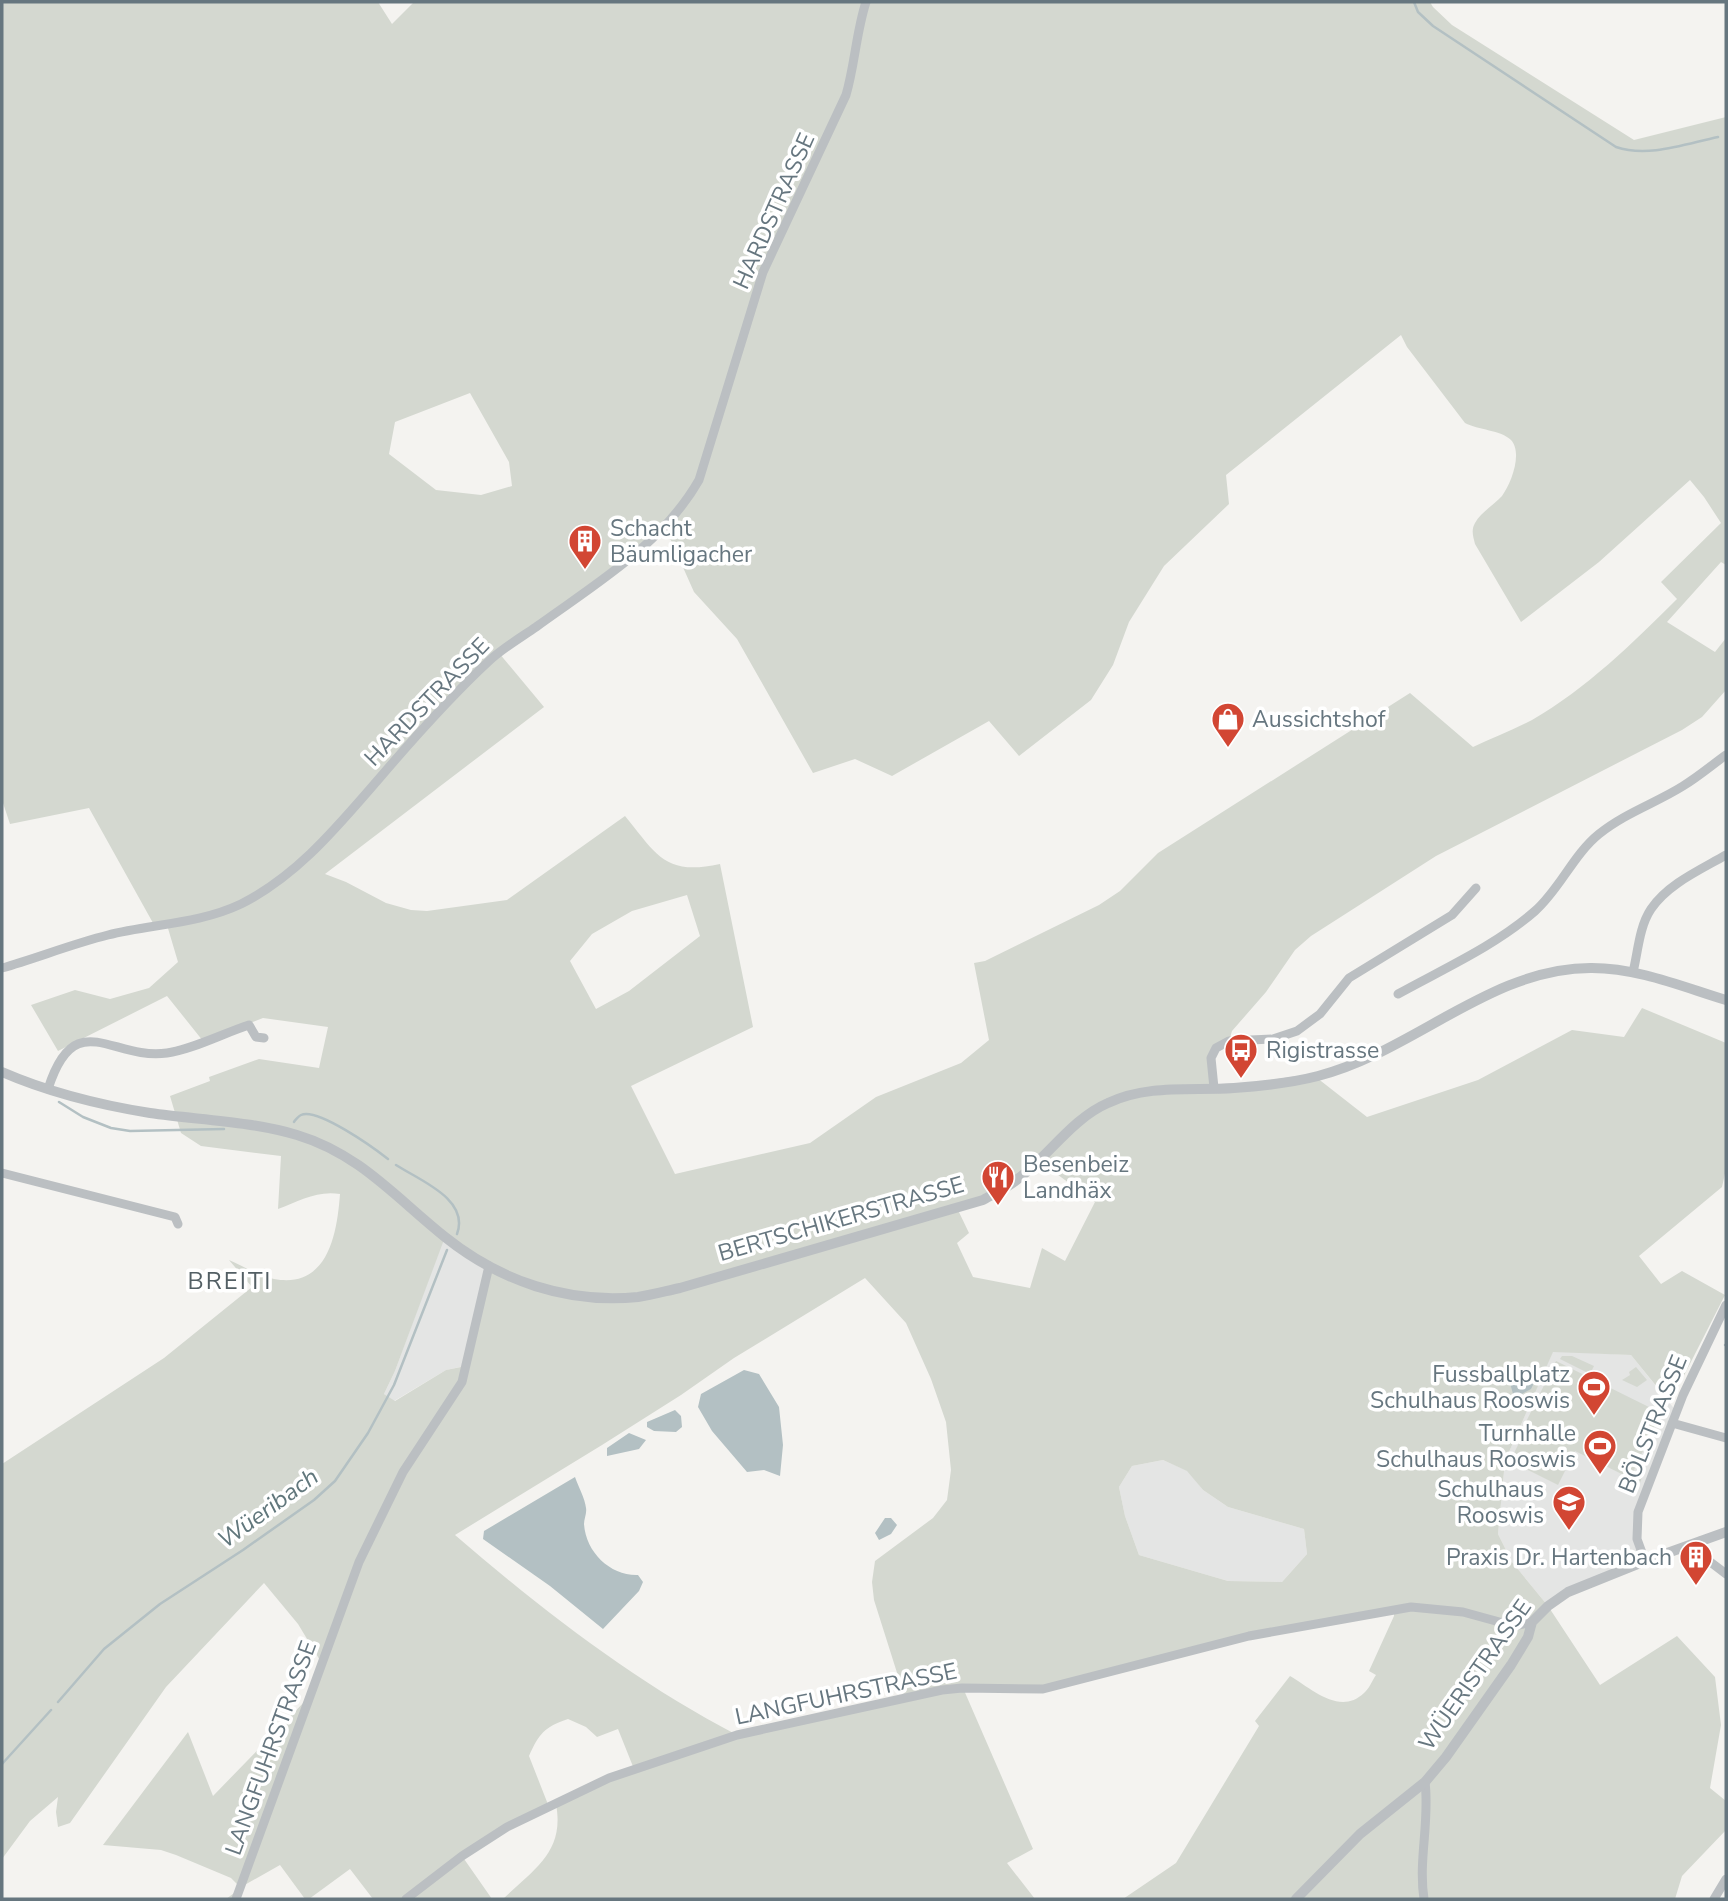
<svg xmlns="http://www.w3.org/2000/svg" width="1728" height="1901" font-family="'Nunito Sans',sans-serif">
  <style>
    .built { fill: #e4e5e4 }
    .green { fill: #d4d8d0; fill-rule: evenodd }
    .water { fill: #b3c0c3 }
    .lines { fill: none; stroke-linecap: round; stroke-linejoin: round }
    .stream { stroke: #b3c0c3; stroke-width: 2.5 }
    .minor { stroke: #bbbfc2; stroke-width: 9 }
    .tertiary { stroke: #bbbfc2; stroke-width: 10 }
    .labels { text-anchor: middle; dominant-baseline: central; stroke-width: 7; stroke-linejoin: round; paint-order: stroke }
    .street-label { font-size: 23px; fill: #66767f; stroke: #fff }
    .poi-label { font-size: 23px; fill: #66767f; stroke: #fff; text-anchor: start }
    .neighbourhood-label { font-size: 24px; letter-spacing: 2px; fill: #535f64; stroke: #fff }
    .water-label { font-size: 24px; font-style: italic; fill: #61777c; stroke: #fff }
  </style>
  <rect width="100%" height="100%" fill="#f4f3f0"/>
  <path class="built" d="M444,1237L489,1266L465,1366L446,1370L394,1401L384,1394L395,1371Z
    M1553,1351L1631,1355L1676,1411L1637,1516L1645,1561L1548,1606L1512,1562L1498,1534L1505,1461Z
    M1163,1460L1188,1471L1203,1490L1228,1507L1304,1529L1307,1554L1282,1582L1228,1581L1139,1555L1125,1516L1119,1487L1132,1466Z"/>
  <path class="green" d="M2,2H378L392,24L414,2H1430L1433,7L1452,25L1634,140L1726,117V565L1721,562L1667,622L1715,652L1726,638V690L1702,717L1682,730L1436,856L1311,936L1295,950L1266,992L1232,1031L1229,1041L1211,1058L1214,1088L1312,1074L1367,1117L1478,1080L1572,1030L1624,1037L1642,1008L1726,1043V1169L1722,1187L1639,1256L1661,1284L1682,1271L1725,1295L1670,1403L1631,1355L1553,1352L1505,1461L1498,1534L1512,1562L1548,1606L1600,1685L1677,1636L1715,1677L1721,1725L1710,1788L1726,1801V1830L1682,1876L1675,1899H1123L1176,1863L1259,1726L1255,1721L1290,1676C1312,1689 1340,1716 1364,1693C1369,1689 1372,1681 1376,1675L1369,1671L1394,1616V1610L1249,1636L1043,1689L963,1688L1033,1849L1007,1863L1035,1899H503C534,1869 565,1852 556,1804L634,1769L618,1729L597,1737L586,1727L568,1719C544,1727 539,1734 529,1756L549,1807L462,1856L492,1899H373L350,1869L309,1899H305L280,1865L241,1887L236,1899H226L241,1888L231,1878L176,1855L161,1850L103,1845L188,1732L213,1796L309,1697L321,1662L298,1624L264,1583L166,1687L70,1823L58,1827L56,1812L58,1797L30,1821L2,1859V1464L164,1358L252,1287L229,1260C243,1266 259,1276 274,1279C328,1289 337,1234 340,1194C318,1190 299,1201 278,1209L281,1156L201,1146L181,1133L170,1096L210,1081L209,1077L259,1059L319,1068L328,1027L263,1018L203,1041L167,996L58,1051L31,1005L75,990L110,999L149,988L178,962L167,925L153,923L89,808L10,824L2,800ZM1401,335L1407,347L1465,423C1478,430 1501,430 1511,440C1523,453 1511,484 1502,496C1494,505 1481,512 1475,523C1471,530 1473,536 1475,544L1521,622L1599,562L1690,480L1704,497L1721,523L1661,582L1677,599C1633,643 1586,689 1532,720C1513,730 1492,738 1473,747L1410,693L1158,853L1120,891L1099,905L985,961L974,963L989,1040L961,1063L876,1097L810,1143L675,1174L631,1086L753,1027L720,864C665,876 657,855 625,816L507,900L427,911L411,910L386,903L346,882L325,874L544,707L499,653L665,527L694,592L737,639L813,773L855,759L892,776L989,721L1019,756L1091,700L1113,665L1129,622L1164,566L1229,504L1226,475ZM470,393L509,462L512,486L481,495L436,490L389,454L395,422ZM687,895L700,936L629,991L596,1009L570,961L592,934L632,911ZM1039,1161L1095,1202L1065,1261L1042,1248L1030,1288L973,1277L957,1243L969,1233L957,1208L1017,1180ZM445,1237L489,1267L466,1366L446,1370L395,1401L384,1394L395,1371ZM865,1278L906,1323L931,1379L946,1422L951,1470L947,1500L933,1518L875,1561L872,1582L874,1600L905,1698L737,1735C635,1682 542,1610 455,1535L602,1445L681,1395L734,1358ZM1163,1460L1187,1471L1203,1490L1228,1507L1304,1529L1307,1554L1282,1582L1228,1581L1139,1555L1125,1516L1119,1487L1132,1466Z
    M1562,1356H1572L1594,1366L1590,1374L1560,1359Z
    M1556,1361L1661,1413L1633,1472L1642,1477L1640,1483L1575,1451L1558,1485L1510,1461L1527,1427L1524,1426Z
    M1636,1367L1647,1380L1637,1387L1622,1380L1630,1375L1629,1372Z"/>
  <path class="water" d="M1521,1367L1531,1371L1536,1379L1531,1389L1514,1398L1508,1375Z
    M744,1370L759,1374L779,1407L783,1445L780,1476L764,1470L747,1472L712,1431L698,1407L701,1394Z
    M675,1410L681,1416L682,1427L676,1432L654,1431L647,1427V1422Z
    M629,1433L646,1440L639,1449L607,1456V1448Z
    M575,1477C578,1486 585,1498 586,1508C587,1513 584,1519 584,1524C586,1553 611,1576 638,1575L643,1582L639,1591L603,1629L550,1586L483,1539L484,1531Z
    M885,1518H891L897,1525L891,1534L879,1540L875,1533Z"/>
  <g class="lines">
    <path class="stream" d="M1414,2L1418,12L1433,26L1616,147C1648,158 1685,144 1718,137
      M59,1102L83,1117L111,1128L130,1131L224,1129
      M294,1122C295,1120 299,1116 301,1115C317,1107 374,1148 388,1159
      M396,1165C419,1180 470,1199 457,1234
      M1725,1345H1726
      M58,1702L104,1649L160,1604L243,1550L314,1500L335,1481L368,1433L394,1385L447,1250
      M2,1764L51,1710"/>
    <path class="minor" d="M2,968C37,958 72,944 108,935C152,924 199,924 241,904C297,876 337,827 377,781C412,740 449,698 489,661C503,648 520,638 536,627C595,584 662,545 699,480L763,272L846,95C855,64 856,33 866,2
      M1633,972C1638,952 1639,927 1651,909C1668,884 1700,870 1726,855
      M1398,994C1443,969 1495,946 1535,911C1560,889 1573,855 1599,834C1625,813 1656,803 1683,786C1698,777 1712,765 1726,755
      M1214,1088L1211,1058L1216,1048L1229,1041L1273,1039L1297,1031L1320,1014L1349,978L1452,915L1476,888
      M48,1089C75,1004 112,1061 167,1053C191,1050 224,1033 249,1025L256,1037L264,1038
      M2,1173L175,1217L178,1224
      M1672,1423L1726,1438
      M1700,1541L1709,1561L1726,1574
      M1645,1561L1637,1539L1638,1512L1683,1395L1726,1305
      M236,1899L359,1562L403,1472L462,1382L489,1266
      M406,1899L462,1856L507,1827L609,1778L737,1735L942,1690L962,1688L1043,1689L1249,1636L1411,1607L1463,1612L1514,1626L1532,1622
      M1424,1899C1418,1860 1430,1821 1425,1782
      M1714,1899L1726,1879"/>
    <path class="tertiary" d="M2,1072C48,1092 100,1105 150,1113C199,1120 250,1121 297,1135C360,1154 396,1198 445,1237C500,1281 567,1304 638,1297C652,1295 666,1291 680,1288L983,1200C995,1193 1009,1187 1019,1178C1049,1155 1073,1118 1108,1103C1148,1084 1192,1091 1234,1088C1262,1086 1291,1083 1318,1076C1413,1052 1492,967 1592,968C1638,968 1683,987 1726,1000
      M1296,1899L1360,1834L1425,1782L1446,1757L1511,1665L1528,1637L1532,1622L1548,1606L1568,1592L1645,1561L1726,1532"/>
  </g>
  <defs>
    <symbol id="building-pin" viewBox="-11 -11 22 30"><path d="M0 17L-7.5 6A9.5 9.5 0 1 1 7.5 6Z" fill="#d24633" stroke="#fff"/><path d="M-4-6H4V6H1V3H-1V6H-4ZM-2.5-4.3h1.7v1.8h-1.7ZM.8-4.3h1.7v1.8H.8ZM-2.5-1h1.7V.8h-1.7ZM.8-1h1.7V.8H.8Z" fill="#fff"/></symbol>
    <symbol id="shop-pin" viewBox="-11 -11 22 30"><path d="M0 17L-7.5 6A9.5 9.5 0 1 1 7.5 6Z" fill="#d24633" stroke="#fff"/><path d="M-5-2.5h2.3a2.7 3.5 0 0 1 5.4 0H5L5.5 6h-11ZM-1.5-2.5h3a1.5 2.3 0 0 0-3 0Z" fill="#fff"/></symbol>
    <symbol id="bus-pin" viewBox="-11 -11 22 30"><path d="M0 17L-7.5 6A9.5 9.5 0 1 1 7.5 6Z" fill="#d24633" stroke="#fff"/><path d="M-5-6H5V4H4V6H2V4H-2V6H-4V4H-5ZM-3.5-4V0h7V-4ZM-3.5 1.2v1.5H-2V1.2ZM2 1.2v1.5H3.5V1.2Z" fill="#fff"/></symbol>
    <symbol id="restaurant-pin" viewBox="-11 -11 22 30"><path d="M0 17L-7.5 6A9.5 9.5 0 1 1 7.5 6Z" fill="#d24633" stroke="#fff"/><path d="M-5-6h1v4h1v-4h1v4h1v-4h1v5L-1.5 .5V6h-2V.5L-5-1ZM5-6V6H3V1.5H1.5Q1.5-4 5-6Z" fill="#fff"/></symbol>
    <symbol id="stadium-pin" viewBox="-11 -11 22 30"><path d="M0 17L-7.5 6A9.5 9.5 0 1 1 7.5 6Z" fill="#d24633" stroke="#fff"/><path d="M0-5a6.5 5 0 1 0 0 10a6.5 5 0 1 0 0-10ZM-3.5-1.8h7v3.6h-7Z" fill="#fff"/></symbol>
    <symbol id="school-pin" viewBox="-11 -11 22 30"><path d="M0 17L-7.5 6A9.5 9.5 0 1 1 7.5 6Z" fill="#d24633" stroke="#fff"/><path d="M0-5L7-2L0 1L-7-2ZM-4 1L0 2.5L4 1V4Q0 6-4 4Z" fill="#fff"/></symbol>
  </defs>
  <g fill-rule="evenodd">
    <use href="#building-pin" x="566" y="522" width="38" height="52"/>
    <use href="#shop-pin" x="1209" y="700" width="38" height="52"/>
    <use href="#bus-pin" x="1222" y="1031" width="38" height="52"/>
    <use href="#restaurant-pin" x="979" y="1158" width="38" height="52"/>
    <use href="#stadium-pin" x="1575" y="1368" width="38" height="52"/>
    <use href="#stadium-pin" x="1581" y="1427" width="38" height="52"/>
    <use href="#school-pin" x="1550" y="1483" width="38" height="52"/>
    <use href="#building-pin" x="1677" y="1538" width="38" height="52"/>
  </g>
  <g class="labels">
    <g class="street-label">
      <text transform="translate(774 211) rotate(-66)">HARDSTRASSE</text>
      <text transform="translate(427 702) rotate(-46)">HARDSTRASSE</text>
      <text transform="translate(841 1219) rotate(-16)">BERTSCHIKERSTRASSE</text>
      <text transform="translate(1653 1424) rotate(-68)">BÖLSTRASSE</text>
      <text transform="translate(1475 1675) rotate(-55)">WÜERISTRASSE</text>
      <text transform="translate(846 1694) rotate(-12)">LANGFUHRSTRASSE</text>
      <text transform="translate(271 1748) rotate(-70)">LANGFUHRSTRASSE</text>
    </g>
    <g class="poi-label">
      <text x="610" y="528">Schacht<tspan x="610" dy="26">Bäumligacher</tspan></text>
      <text x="1252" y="719">Aussichtshof</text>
      <text x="1266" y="1050">Rigistrasse</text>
      <text x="1023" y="1164">Besenbeiz<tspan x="1023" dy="26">Landhäx</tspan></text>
      <text x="1570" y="1374" text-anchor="end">Fussballplatz<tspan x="1570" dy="26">Schulhaus Rooswis</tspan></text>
      <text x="1576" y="1433" text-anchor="end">Turnhalle<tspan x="1576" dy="26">Schulhaus Rooswis</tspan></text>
      <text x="1544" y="1489" text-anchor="end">Schulhaus<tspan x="1544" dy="26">Rooswis</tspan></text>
      <text x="1672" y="1557" text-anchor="end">Praxis Dr. Hartenbach</text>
    </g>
    <g class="neighbourhood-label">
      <text x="230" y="1281">BREITI</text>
    </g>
    <g class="water-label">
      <text transform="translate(268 1508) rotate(-36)">Wüeribach</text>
    </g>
  </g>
  <rect width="1728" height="1901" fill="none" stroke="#66767f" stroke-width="7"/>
</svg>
